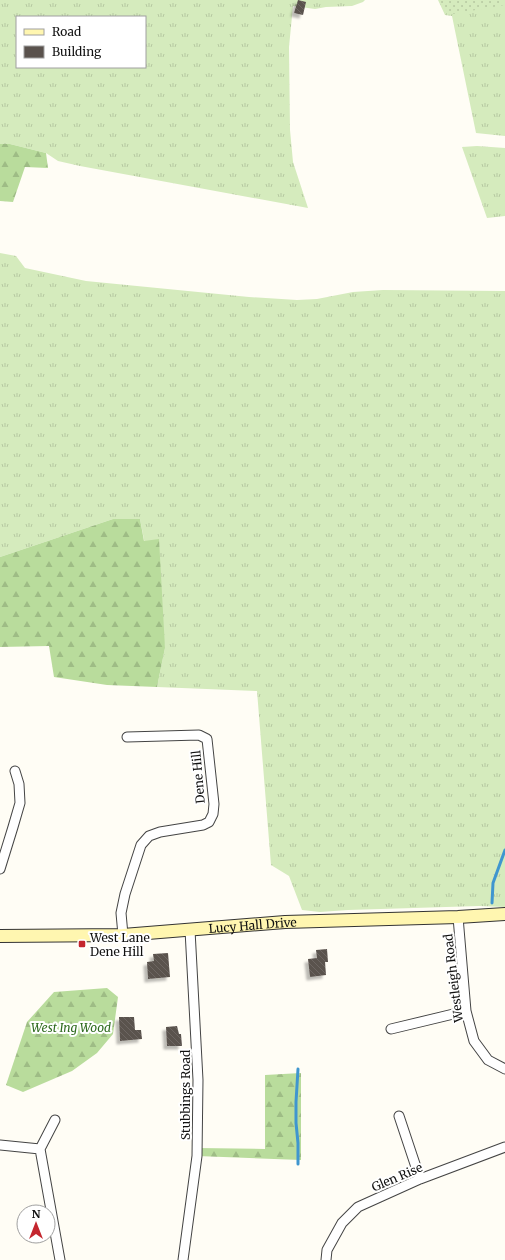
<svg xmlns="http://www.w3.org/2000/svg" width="505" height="1260" font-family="Merriweather,serif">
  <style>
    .grass { fill: url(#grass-tufts); fill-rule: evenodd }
    .forest { fill: url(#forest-firs) }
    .park { fill: url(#park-dots) }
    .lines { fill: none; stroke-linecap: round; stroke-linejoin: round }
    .stream { stroke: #3f96cf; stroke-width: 3 }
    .building { fill: url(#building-back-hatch); filter: url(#shadow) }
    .street-casing { stroke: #444; stroke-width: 11 }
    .secondary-casing { stroke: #333; stroke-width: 14 }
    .street { stroke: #fff; stroke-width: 9 }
    .secondary { stroke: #fff6b0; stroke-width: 12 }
    .poi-dot { fill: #c4262e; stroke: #fff; stroke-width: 1.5 }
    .labels { text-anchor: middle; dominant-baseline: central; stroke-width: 4; stroke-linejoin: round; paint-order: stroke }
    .street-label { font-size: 12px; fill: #111; stroke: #fff }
    .poi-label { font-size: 12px; fill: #111; stroke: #fff; text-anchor: start }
    .park-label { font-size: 12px; font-style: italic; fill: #2f6b1f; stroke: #fff }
  </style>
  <defs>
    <pattern id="grass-tufts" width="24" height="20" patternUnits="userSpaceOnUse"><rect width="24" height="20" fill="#d5ebbd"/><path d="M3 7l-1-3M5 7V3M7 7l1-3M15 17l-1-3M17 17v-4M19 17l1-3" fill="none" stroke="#b6c8a1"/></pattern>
    <pattern id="forest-firs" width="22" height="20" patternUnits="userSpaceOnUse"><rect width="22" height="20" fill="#b9dc9c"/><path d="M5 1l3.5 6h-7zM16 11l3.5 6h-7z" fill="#9ebc85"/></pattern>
    <pattern id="park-dots" width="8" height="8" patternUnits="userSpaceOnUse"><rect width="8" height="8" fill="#d5ebbd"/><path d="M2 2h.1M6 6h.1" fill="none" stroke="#b6c8a1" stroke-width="1.8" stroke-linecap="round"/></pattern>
    <pattern id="building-back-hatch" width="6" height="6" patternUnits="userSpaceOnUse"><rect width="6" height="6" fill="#5a524d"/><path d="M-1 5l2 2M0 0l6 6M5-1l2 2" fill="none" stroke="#6d6662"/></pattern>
    <filter id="shadow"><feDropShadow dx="-3.5" dy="3.5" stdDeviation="1" flood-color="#0004"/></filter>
  </defs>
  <rect width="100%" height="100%" fill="#fffdf5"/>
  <path class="grass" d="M0,0H365L363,2L352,6L326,7L315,9L293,6L289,47L290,130L293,162L308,208L80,166L58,161L46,153L10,144H0ZM17,17H145V67H17Z
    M438,0H505V136L476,133L452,16L445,15Z
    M477,146L505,148V216L487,218L462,147Z
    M0,253L16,256L25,268L86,281L249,297L297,300L317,299L353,292L383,290L505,291V907L479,906L348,910L320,912L302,910L289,876L271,865L257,691L157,687L165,648L140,519H113L0,557Z"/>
  <path class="forest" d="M0,144H10L46,153L48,168L25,167L13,202L0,201Z
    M113,519H140L144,541L159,539L165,648L157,687L107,685L54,677L49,646L0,647V557Z
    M107,988L118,997L113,1034L97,1053L72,1071L23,1092L6,1085L27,1022L54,992Z
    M301,1073V1160L197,1156V1148L265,1149V1075Z"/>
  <path class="park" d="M439,0H505V5L447,15Z"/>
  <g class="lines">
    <path class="stream" d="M492,903L493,883L505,850
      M298,1069L296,1102V1123L298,1143V1164"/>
  </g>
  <path class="building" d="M298,0L306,2L303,15L294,13Z
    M327,949L328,962H325L326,975L310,977L308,959L317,958L316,950Z
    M168,953L170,977L148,979L147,962L154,961L153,954Z
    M119,1017H134L135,1030H141L142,1039L120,1041Z
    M177,1026L179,1034H181L182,1046H167L166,1027Z"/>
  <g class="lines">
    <defs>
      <path id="street" d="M0,869L13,827L20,803L19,784L15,771
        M458,917L466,1011L474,1041L488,1060L505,1069
        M123,935L121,913L125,894L141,845L149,836L160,832L203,825L209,822L213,814L214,804L207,739L199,735L127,737
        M391,1029L466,1011
        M399,1116L420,1179
        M0,1145L40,1149L60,1260
        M40,1149L55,1120
        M183,1260L197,1156L198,1080L190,930
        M326,1260L327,1250L342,1223L358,1207L420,1179L505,1147"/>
      <g id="secondary">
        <path id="s1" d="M0,936L123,935L285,922L458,917L505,914"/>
      </g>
    </defs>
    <use href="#street" class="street-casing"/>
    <use href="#secondary" class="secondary-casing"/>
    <use href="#street" class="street"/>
    <use href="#secondary" class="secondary"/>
  </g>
  <rect class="poi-dot" x="78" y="940" width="8" height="8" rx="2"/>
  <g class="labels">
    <g class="street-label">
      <text transform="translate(198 777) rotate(-95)">Dene Hill</text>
      <text stroke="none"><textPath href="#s1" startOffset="253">Lucy Hall Drive</textPath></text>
      <text transform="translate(453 978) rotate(-97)">Westleigh Road</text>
      <text transform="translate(185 1095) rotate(-90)">Stubbings Road</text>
      <text transform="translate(397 1177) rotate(-23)">Glen Rise</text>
    </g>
    <g class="poi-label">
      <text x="90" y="937">West Lane<tspan x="90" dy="14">Dene Hill</tspan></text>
    </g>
    <g class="park-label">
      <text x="71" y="1027">West Ing Wood</text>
    </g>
  </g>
  <rect x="16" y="16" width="130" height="52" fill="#ffffff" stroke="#a0a0a0"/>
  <rect x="24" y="29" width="20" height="6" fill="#fff6b0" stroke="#a0a0a0"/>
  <text x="52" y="36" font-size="12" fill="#111111">Road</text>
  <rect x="24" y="46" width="20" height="12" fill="#5a524d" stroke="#a0a0a0"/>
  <text x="52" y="56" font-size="12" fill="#111111">Building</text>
  <g transform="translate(36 1224)"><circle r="19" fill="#ffffff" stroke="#a0a0a0"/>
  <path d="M0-3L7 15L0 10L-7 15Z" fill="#c4262e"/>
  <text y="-6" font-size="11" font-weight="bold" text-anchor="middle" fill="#111111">N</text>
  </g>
</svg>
